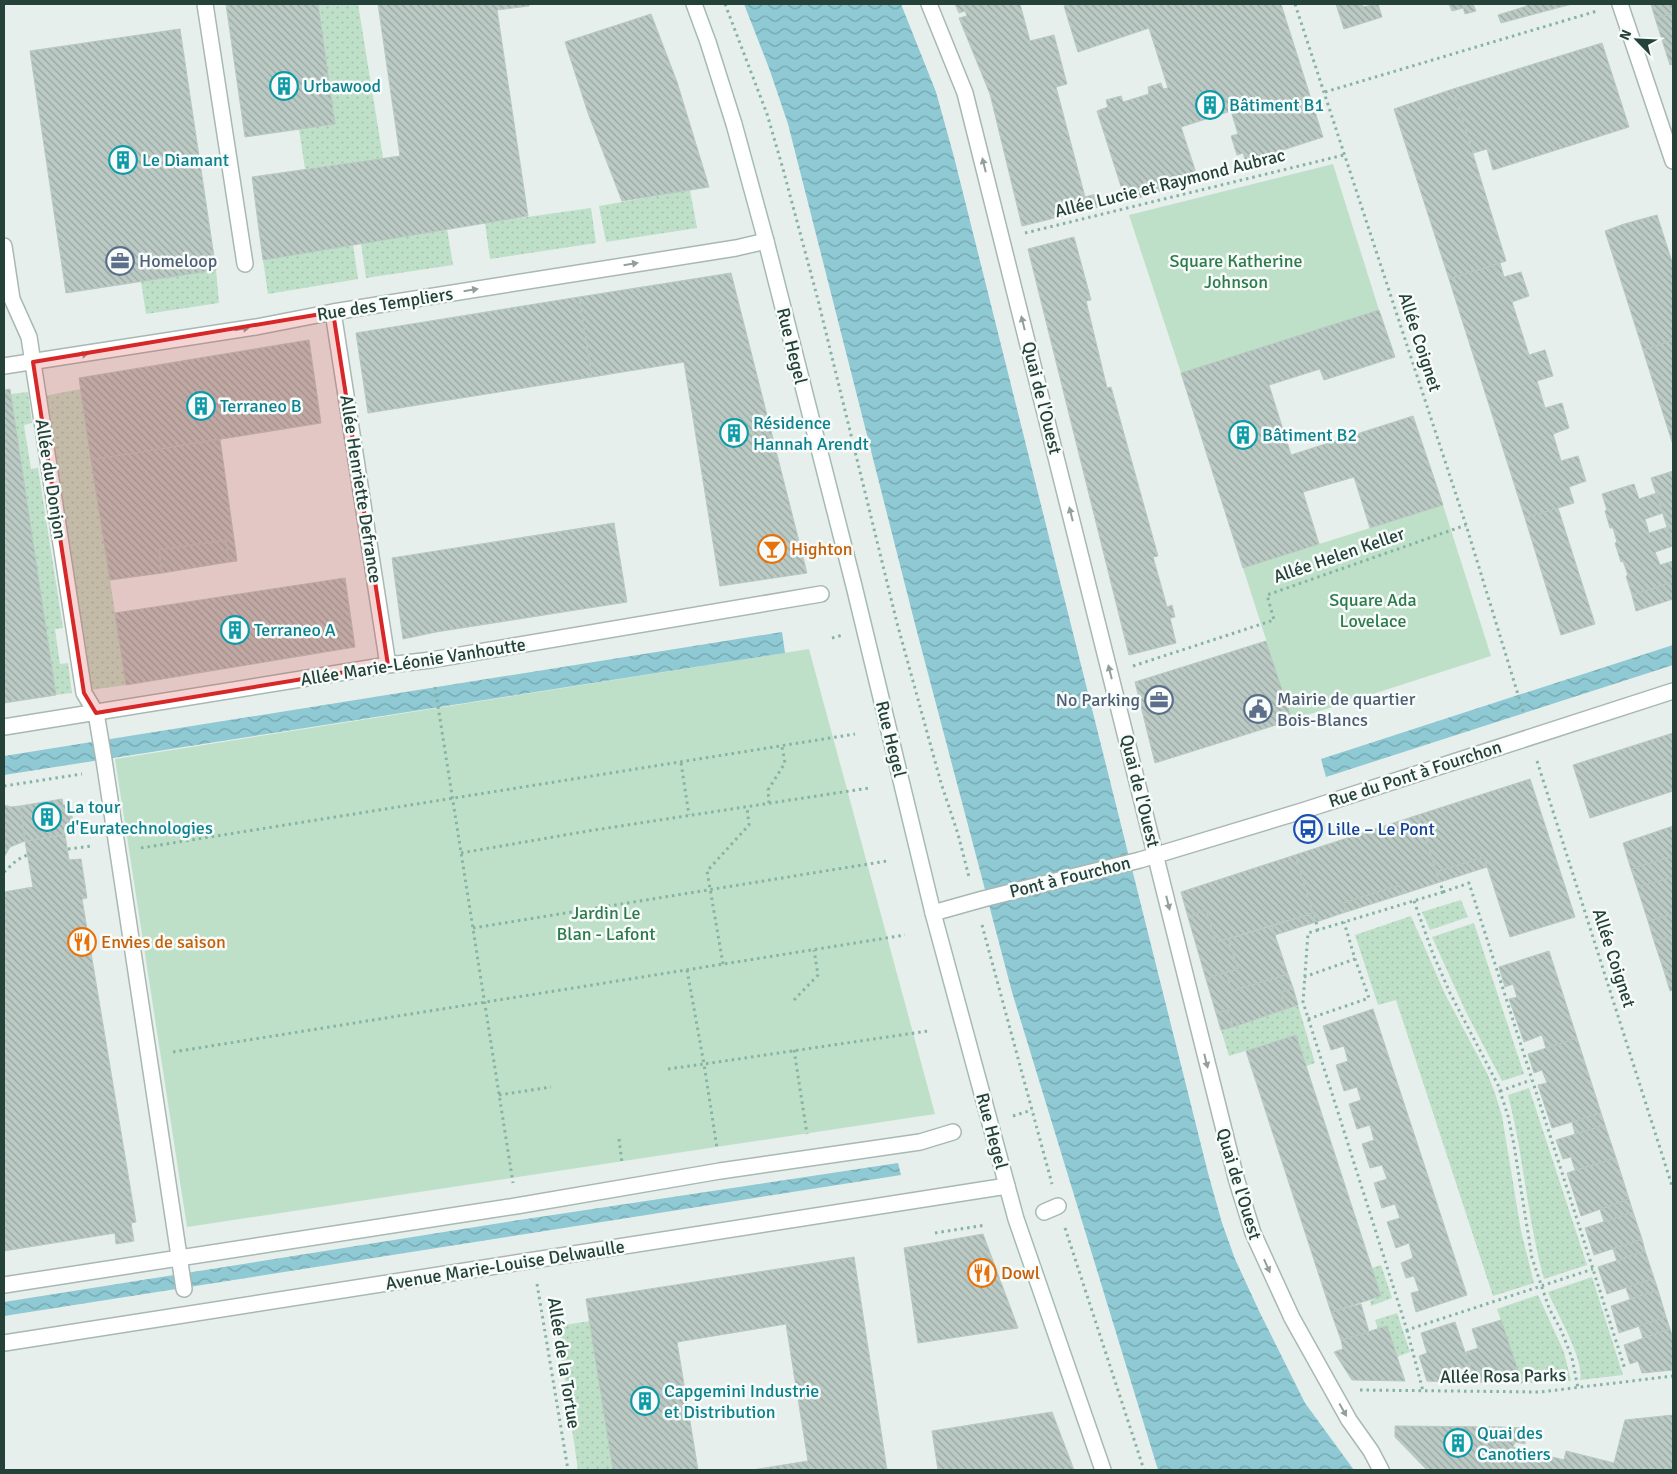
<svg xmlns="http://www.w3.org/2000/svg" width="1677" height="1474" font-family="Signika,sans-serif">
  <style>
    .grass { fill: url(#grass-dots) }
    .park { fill: #bfe0c8 }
    .water { fill: url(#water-waves) }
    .building { fill: url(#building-back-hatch); stroke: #b8c9c2 }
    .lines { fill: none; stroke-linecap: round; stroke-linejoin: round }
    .street-casing { stroke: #a8b8b2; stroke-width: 18 }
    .secondary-casing { stroke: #a4bbb3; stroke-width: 18 }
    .path { stroke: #86b3a5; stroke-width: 3; stroke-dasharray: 2.5 4; stroke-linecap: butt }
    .street { stroke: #fff; stroke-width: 15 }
    .secondary { stroke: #fff; stroke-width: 15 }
    .oneway { fill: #92a09c }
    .marked { fill: #d62828; fill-opacity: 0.2; stroke: #d62828; stroke-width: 4; stroke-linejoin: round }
    .labels { text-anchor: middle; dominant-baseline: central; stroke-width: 5; stroke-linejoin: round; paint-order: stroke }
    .culture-label { font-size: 18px; fill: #0d838f; stroke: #f7fbf9; text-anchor: start }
    .street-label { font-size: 18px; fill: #24423a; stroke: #f7fbf9 }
    .service-label { font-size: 18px; fill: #4e5e75; stroke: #f7fbf9; text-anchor: start }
    .park-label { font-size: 18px; fill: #2d7a4b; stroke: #f7fbf9 }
    .food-label { font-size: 18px; fill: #c56008; stroke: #f7fbf9; text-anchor: start }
    .transit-label { font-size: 18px; fill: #164399; stroke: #f7fbf9; text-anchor: start }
  </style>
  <defs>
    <pattern id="grass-dots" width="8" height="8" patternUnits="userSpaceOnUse" patternTransform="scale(1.25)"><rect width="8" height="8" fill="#bfe0c8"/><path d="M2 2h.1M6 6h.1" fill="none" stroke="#a4c1ad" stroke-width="1.8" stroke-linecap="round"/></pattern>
    <pattern id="water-waves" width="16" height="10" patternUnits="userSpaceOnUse" patternTransform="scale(1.25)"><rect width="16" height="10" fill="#8ec9d4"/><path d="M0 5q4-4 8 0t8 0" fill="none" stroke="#74a5ad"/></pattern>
    <pattern id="building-back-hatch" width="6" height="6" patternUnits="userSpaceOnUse" patternTransform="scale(1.25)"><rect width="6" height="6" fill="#bbcac4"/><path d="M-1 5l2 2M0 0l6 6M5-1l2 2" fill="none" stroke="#98a6a0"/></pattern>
  </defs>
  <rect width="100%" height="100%" fill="#e6efeb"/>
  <path class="grass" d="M318,4H358L383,158L305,169L299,129L335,124Z
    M690,190L697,228L606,242L599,206Z
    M591,208L596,243L490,259L485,223Z
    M447,229L453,265L366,278L361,243Z
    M353,244L358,279L268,294L263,260Z
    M216,270L219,303L146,314L141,281Z
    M81,389L126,685L90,690L44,396Z
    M28,392L32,423L24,425L31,469L38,468L63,628L55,629L60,664L68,663L72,693L56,695L11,394Z
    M1461,900L1468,917L1430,930L1422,912Z
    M1411,916L1445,994L1488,1075L1495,1093L1502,1116L1521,1231L1534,1283L1493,1296L1396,1000L1378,1005L1355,935Z
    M1474,923L1524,1074L1502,1081L1466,1012L1432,937Z
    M1298,1005L1315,1063L1306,1066L1296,1035L1229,1056L1221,1030Z
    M1529,1088L1587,1265L1544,1279C1527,1218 1524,1156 1508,1095Z
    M1381,1265L1392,1298L1371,1306L1370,1301L1381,1296L1372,1268Z
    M1592,1277L1623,1375L1580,1380C1585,1360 1556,1312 1548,1292Z
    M1538,1295L1564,1352L1571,1381L1522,1383L1497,1309Z
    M1397,1313L1410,1352L1397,1357L1387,1326L1378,1329L1375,1320Z
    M590,1321L613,1470H578L557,1326Z"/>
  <path class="park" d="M1333,164L1379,310L1181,373L1129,215Z
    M1443,505L1491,656L1292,720L1243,568Z
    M809,649L935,1114L187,1227L115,759Z"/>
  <path class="water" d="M744,4H901L936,92L954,157L1208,1173L1222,1223L1235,1259L1260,1313L1305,1403L1354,1470H1158L1012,992L916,628L788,124L769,68Z
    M782,632L785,653L4,775V756Z
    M1673,645V665L1326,777L1321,759Z
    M898,1163L901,1175L4,1316V1302L526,1219Z"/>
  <path class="building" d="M226,4H318L335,124L245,137Z
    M378,4H529V6L497,10L528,216L263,260L252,177L400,156Z
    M955,4H1020L1030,41L1054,35L1067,84L1056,87L1085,197L1096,194L1099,207L1022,226L990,94L959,18L967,16L965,11L959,13Z
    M1070,4H1281L1323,137L1246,162L1243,153L1237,155L1231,136L1238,134L1231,111L1181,127L1198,179L1126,202L1097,111L1108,107L1106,100L1121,96L1123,102L1149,94L1148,87L1161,83L1163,89L1168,88L1149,28L1078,52L1064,6Z
    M1336,4H1362L1363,7L1378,4L1382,17L1344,29Z
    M1449,4H1462L1463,8L1452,11Z
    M1462,4H1473L1476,11L1465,14Z
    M1526,4H1572L1501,23L1498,15L1527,6Z
    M1651,4H1673V13L1655,18Z
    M1673,13V64L1670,65L1655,18Z
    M651,14L677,82L709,187L622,201L588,113L565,42Z
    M180,29L216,270L66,293L30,51Z
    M1602,43L1629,127L1493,170L1487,149L1473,153L1453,89Z
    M1453,89L1506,261L1449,279L1394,109Z
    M1657,215L1673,265V340L1643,350L1605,231L1624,224Z
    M1074,237L1091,300L1086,301L1107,388L1111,387L1158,556L1153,557L1167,607L1172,605L1175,617L1170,618L1176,643L1129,655L1028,249Z
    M1500,263L1504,277L1521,272L1529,296L1512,302L1529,355L1545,350L1553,376L1537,381L1545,408L1562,403L1569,428L1553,434L1561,461L1578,456L1586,481L1569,487L1574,503L1525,518L1449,279Z
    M731,273L807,573L720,586L684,362L592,377L579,297Z
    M579,297L592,377L368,413L356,333Z
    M1379,310L1395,357L1324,380L1320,369L1269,385L1291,455L1413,416L1443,505L1370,528L1354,477L1303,492L1319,544L1243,568L1181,373Z
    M309,340L321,423L91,460L79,378Z
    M1673,340V445L1643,350Z
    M10,389L56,695L4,703V390Z
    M220,439L237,561L229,562L226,540L159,550L162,573L110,580L91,460Z
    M1673,471V545L1651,478Z
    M1634,484L1639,499L1657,493L1663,513L1645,519L1649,533L1668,527L1673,546L1655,552L1660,565L1673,561V582L1632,595L1626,576L1628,575L1623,561L1621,562L1615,543L1617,542L1613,528H1610L1605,511L1607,510L1602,494Z
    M1558,508L1595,624L1561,635L1525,518Z
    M614,523L627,602L436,632L403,639L392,558Z
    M226,540L229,562L162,573L159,550Z
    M345,578L355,647L126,685L115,613Z
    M1673,582V599L1636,611L1632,595Z
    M1266,641L1292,720L1155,763L1135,682Z
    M1673,733V791L1590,818L1573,765Z
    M1530,779L1575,917L1510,937L1484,857L1436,872L1418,815Z
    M62,799L63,805H70L74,827L67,828L68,834L25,841L20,806Z
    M4,805L11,807L20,806L25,841L10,847L4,857Z
    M1418,815L1440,882L1403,894L1400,885L1343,903L1346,912L1316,922L1295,855Z
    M1673,826V856L1631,869L1623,843Z
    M65,835L69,860L81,859L87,898L82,899L136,1222L131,1223L134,1241L116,1244L115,1233L4,1251V892L33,887L25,841Z
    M1295,855L1313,913L1216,942L1206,910L1188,917L1181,892Z
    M1673,856V877L1637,887L1631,869Z
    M1484,857L1487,867L1440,882L1436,872Z
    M1673,877V914L1648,921L1637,887Z
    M1400,885L1403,894L1346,912L1343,903Z
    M1206,910L1216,942L1228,939L1238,969L1206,979L1188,917Z
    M1313,913L1316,922L1275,935L1272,926Z
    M1673,914V936L1654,941L1648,921Z
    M1272,926L1288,974L1232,991L1226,972L1238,969L1228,939Z
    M1673,936V968L1664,971L1654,941Z
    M1549,951L1577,1038L1546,1048L1542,1035L1524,1042L1509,999L1517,997L1513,984L1505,987L1499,967Z
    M1673,968V990L1670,991L1664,971Z
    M1226,972L1232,991L1288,974L1293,988L1281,992L1286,1009L1233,1027L1228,1010L1216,1013L1206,979Z
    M1293,988L1298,1005L1286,1009L1281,992Z
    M1373,1009L1467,1295L1416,1312L1411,1293L1419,1291L1414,1276L1406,1278L1401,1263L1413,1258L1409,1243L1396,1248L1387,1222L1400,1218L1395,1204L1382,1208L1374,1183L1387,1179L1382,1165L1370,1168L1362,1144L1374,1140L1370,1125L1357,1129L1349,1104L1361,1100L1357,1087L1344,1091L1336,1065L1348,1061L1344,1046L1331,1050L1323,1026Z
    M1228,1010L1233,1027L1221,1030L1216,1013Z
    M1296,1035L1381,1296L1331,1312L1246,1051Z
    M1577,1038L1601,1113L1552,1128L1538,1085L1547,1083L1542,1070L1534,1073L1528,1054Z
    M1601,1113L1605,1125L1575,1134L1572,1122Z
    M1605,1125L1616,1158L1575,1170L1571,1157L1563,1159L1556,1140Z
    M1616,1158L1629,1199L1581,1216L1567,1173Z
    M1629,1199L1633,1212L1604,1222L1600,1209Z
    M1633,1212L1642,1239L1594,1255L1585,1228Z
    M983,1234L1018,1328L918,1343L904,1248Z
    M1642,1239L1645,1251L1617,1261L1613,1249Z
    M1645,1251L1654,1278L1607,1294L1598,1267Z
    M854,1257L887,1470H752L808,1461L786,1324L677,1342L698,1470H613L586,1299Z
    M1654,1278L1658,1290L1630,1299L1626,1288Z
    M1658,1290L1666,1317L1619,1333L1611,1306Z
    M1361,1304L1369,1332L1341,1340L1331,1312Z
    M1666,1317L1670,1329L1643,1338L1639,1326Z
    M1501,1320L1522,1383L1475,1382L1466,1352L1478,1348L1472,1329Z
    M1455,1322L1475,1382H1471L1466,1367L1445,1373L1447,1382L1427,1381L1419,1356L1427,1353L1421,1333Z
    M1387,1326L1405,1381L1352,1380L1334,1352L1343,1349L1341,1340Z
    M1670,1329L1673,1338V1370L1642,1373L1638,1361L1630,1364L1624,1345Z
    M1052,1412L1074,1470H938L932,1431Z
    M1673,1415V1470H1427L1395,1437V1426L1500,1427L1525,1428V1444L1515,1442L1513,1447L1564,1460L1566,1451L1614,1463L1625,1420Z"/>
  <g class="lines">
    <defs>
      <path id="street" d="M205,4L245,264
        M929,4L965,93L1236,1178L1253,1233L1292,1318L1349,1420L1371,1451L1381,1470
        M1620,4L1673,161
        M4,246L12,299L29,337L84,693L96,713L104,760L184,1289
        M333,312L388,665
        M4,366L256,327L333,312L736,248L766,241
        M4,727L388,665L431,660L821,594
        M933,913L983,899L1140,860L1302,811L1673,691
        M1044,1212L1058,1206
        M4,1285L516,1206L720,1171L920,1142L953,1132
        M4,1343L1007,1186"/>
      <path id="secondary" d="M694,4L708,42L734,124L766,241L854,586L933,913L1016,1219L1103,1470"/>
    </defs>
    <use href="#street" class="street-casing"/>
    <use href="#secondary" class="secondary-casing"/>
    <path class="path" d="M725,4L767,114L783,169L818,300L897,623L941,783L958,834L969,877
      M1295,4L1466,525L1524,714
      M1325,92L1597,11
      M1025,233L1344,155
      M832,638L843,635
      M1133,666L1274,620L1267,595L1466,525
      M435,687L513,1183
      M1537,761L1673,1189
      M681,763L689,815
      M4,786L82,774
      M769,803L768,790L785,763L782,747
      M141,848L855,734
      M68,849L92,846
      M461,853L588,831L869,788
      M4,872L17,860L27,855
      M1443,892L1469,883L1625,1369
      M1414,901L1433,954L1450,993L1498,1085L1508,1116L1514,1145L1532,1258L1549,1308L1561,1330L1572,1358L1578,1388
      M1316,922L1318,930L1443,892L1440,882
      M982,925L1052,1184
      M473,928L887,861
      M1318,930L1308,933L1303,1002L1407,1330L1593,1269
      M723,964L707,871L749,825L747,807
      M687,970L704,1064L928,1031
      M1304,977L1355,959L1344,922
      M794,1000L818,975L814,950
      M1308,1019L1369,998L1355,959
      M794,1050L807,1134
      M173,1052L905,935
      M668,1069L704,1064L717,1148
      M1500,1091L1531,1080
      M499,1095L551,1087
      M1013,1116L1032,1110
      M619,1139L622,1163
      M1065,1228L1144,1470
      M935,1233L986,1225
      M537,1284L568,1470
      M1407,1330L1423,1391
      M1360,1390L1540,1392L1673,1376"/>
    <use href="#street" class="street"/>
    <use href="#secondary" class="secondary"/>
  </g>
  <defs><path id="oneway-solid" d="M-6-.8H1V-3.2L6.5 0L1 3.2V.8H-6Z" transform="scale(1.25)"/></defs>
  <g class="oneway">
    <use href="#oneway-solid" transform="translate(984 165) rotate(-104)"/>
    <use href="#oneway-solid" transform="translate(631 264) rotate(-9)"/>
    <use href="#oneway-solid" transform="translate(471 290) rotate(-9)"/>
    <use href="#oneway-solid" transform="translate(1023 323) rotate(-104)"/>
    <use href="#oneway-solid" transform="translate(242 329) rotate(-9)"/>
    <use href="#oneway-solid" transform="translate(81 355) rotate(-9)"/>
    <use href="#oneway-solid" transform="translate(1071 514) rotate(-104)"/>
    <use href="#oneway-solid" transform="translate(1110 672) rotate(-104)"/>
    <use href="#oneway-solid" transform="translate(1168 903) rotate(76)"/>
    <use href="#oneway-solid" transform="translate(1206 1061) rotate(76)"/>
    <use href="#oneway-solid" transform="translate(1267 1266) rotate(66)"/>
    <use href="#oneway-solid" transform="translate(1343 1410) rotate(61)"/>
  </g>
  <path class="marked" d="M333,312L388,665L96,713L84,693L33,362Z"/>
  <defs>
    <symbol id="building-ring" viewBox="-11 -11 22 22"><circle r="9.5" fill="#f7fbf9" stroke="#0f9aa8" stroke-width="1.5"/><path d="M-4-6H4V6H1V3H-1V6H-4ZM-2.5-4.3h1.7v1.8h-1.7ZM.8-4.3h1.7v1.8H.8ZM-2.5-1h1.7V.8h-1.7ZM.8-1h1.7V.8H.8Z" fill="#0f9aa8"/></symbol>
    <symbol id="office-ring" viewBox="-11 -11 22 22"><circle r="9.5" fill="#f7fbf9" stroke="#5c6f8a" stroke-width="1.5"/><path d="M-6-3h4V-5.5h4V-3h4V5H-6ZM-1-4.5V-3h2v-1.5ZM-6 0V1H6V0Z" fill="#5c6f8a"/></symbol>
    <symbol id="bar-ring" viewBox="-11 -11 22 22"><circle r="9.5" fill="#f7fbf9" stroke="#e8710a" stroke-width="1.5"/><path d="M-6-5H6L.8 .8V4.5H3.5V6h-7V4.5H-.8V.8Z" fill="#e8710a"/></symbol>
    <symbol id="civic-ring" viewBox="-11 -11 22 22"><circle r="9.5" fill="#f7fbf9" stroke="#5c6f8a" stroke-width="1.5"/><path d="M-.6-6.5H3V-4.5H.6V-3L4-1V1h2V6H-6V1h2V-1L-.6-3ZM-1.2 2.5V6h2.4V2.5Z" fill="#5c6f8a"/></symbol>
    <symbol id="bus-ring" viewBox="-11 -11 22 22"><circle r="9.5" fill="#f7fbf9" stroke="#1a4fb4" stroke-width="1.5"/><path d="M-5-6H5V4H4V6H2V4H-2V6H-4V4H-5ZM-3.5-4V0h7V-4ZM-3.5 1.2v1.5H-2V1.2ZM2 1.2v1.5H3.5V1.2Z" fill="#1a4fb4"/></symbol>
    <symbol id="restaurant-ring" viewBox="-11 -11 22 22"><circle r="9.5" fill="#f7fbf9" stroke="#e8710a" stroke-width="1.5"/><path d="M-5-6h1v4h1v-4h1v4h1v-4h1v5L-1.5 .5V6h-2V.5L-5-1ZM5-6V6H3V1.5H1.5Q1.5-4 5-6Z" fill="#e8710a"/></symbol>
  </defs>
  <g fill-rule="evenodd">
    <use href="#building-ring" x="268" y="70" width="32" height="32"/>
    <use href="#building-ring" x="1194" y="89" width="32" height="32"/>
    <use href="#building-ring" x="107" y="144" width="32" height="32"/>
    <use href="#office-ring" x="104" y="245" width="32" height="32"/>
    <use href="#building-ring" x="185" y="390" width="32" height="32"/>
    <use href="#building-ring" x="718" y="417" width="32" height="32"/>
    <use href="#building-ring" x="1227" y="419" width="32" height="32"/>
    <use href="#bar-ring" x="756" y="533" width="32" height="32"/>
    <use href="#building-ring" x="219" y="614" width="32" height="32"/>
    <use href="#office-ring" x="1143" y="684" width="32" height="32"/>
    <use href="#civic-ring" x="1242" y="693" width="32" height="32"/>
    <use href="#building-ring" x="31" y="801" width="32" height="32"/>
    <use href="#bus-ring" x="1292" y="813" width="32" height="32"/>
    <use href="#restaurant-ring" x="66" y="926" width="32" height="32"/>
    <use href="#restaurant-ring" x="966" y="1257" width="32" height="32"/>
    <use href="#building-ring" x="629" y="1385" width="32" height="32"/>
    <use href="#building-ring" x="1442" y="1427" width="32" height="32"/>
  </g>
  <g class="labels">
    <g class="culture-label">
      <text x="303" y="86">Urbawood</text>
      <text x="1229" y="105">Bâtiment B1</text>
      <text x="142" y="160">Le Diamant</text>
      <text x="220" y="406">Terraneo B</text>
      <text x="753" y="423">Résidence<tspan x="753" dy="21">Hannah Arendt</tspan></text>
      <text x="1262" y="435">Bâtiment B2</text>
      <text x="254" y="630">Terraneo A</text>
      <text x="66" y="807">La tour<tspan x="66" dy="21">d'Euratechnologies</tspan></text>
      <text x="664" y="1391">Capgemini Industrie<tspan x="664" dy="21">et Distribution</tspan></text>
      <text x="1477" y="1433">Quai des<tspan x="1477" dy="21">Canotiers</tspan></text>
    </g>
    <g class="street-label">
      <text transform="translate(1170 183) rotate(-14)">Allée Lucie et Raymond Aubrac</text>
      <text transform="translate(385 304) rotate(-9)">Rue des Templiers</text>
      <text transform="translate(1420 342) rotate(72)">Allée Coignet</text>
      <text transform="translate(792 346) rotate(76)">Rue Hegel</text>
      <text transform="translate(1042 398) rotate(76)">Quai de l'Ouest</text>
      <text transform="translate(51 479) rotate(81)">Allée du Donjon</text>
      <text transform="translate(361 489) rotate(81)">Allée Henriette Defrance</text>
      <text transform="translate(1339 555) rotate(-19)">Allée Helen Keller</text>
      <text transform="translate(413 662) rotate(-9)">Allée Marie-Léonie Vanhoutte</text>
      <text transform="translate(891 739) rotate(76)">Rue Hegel</text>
      <text transform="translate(1415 774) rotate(-18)">Rue du Pont à Fourchon</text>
      <text transform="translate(1140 791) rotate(76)">Quai de l'Ouest</text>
      <text transform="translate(1070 877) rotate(-14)">Pont à Fourchon</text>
      <text transform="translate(1614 958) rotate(72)">Allée Coignet</text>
      <text transform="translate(992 1131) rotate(75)">Rue Hegel</text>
      <text transform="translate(1239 1184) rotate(73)">Quai de l'Ouest</text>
      <text transform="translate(505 1265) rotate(-9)">Avenue Marie-Louise Delwaulle</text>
      <text transform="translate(564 1363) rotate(81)">Allée de la Tortue</text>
      <text transform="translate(1503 1376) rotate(-1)">Allée Rosa Parks</text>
    </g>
    <g class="service-label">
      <text x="139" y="261">Homeloop</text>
      <text x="1277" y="699">Mairie de quartier<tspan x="1277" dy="21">Bois-Blancs</tspan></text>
      <text x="1140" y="700" text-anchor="end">No Parking</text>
    </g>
    <g class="park-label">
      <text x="1236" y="261">Square Katherine<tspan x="1236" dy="21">Johnson</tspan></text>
      <text x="1373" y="600">Square Ada<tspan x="1373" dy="21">Lovelace</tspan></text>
      <text x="606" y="913">Jardin Le<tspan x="606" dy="21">Blan - Lafont</tspan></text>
    </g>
    <g class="food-label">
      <text x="791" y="549">Highton</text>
      <text x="101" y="942">Envies de saison</text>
      <text x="1001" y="1273">Dowl</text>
    </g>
    <g class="transit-label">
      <text x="1327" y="829">Lille – Le Pont</text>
    </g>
  </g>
  <rect width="1677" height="1474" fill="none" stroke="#24423a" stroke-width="10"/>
  <g transform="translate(1637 40) rotate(294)" stroke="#f7fbf9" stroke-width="4" paint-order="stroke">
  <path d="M0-4L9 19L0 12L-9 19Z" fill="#24423a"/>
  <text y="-8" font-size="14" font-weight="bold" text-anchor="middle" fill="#24423a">N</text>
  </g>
</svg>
